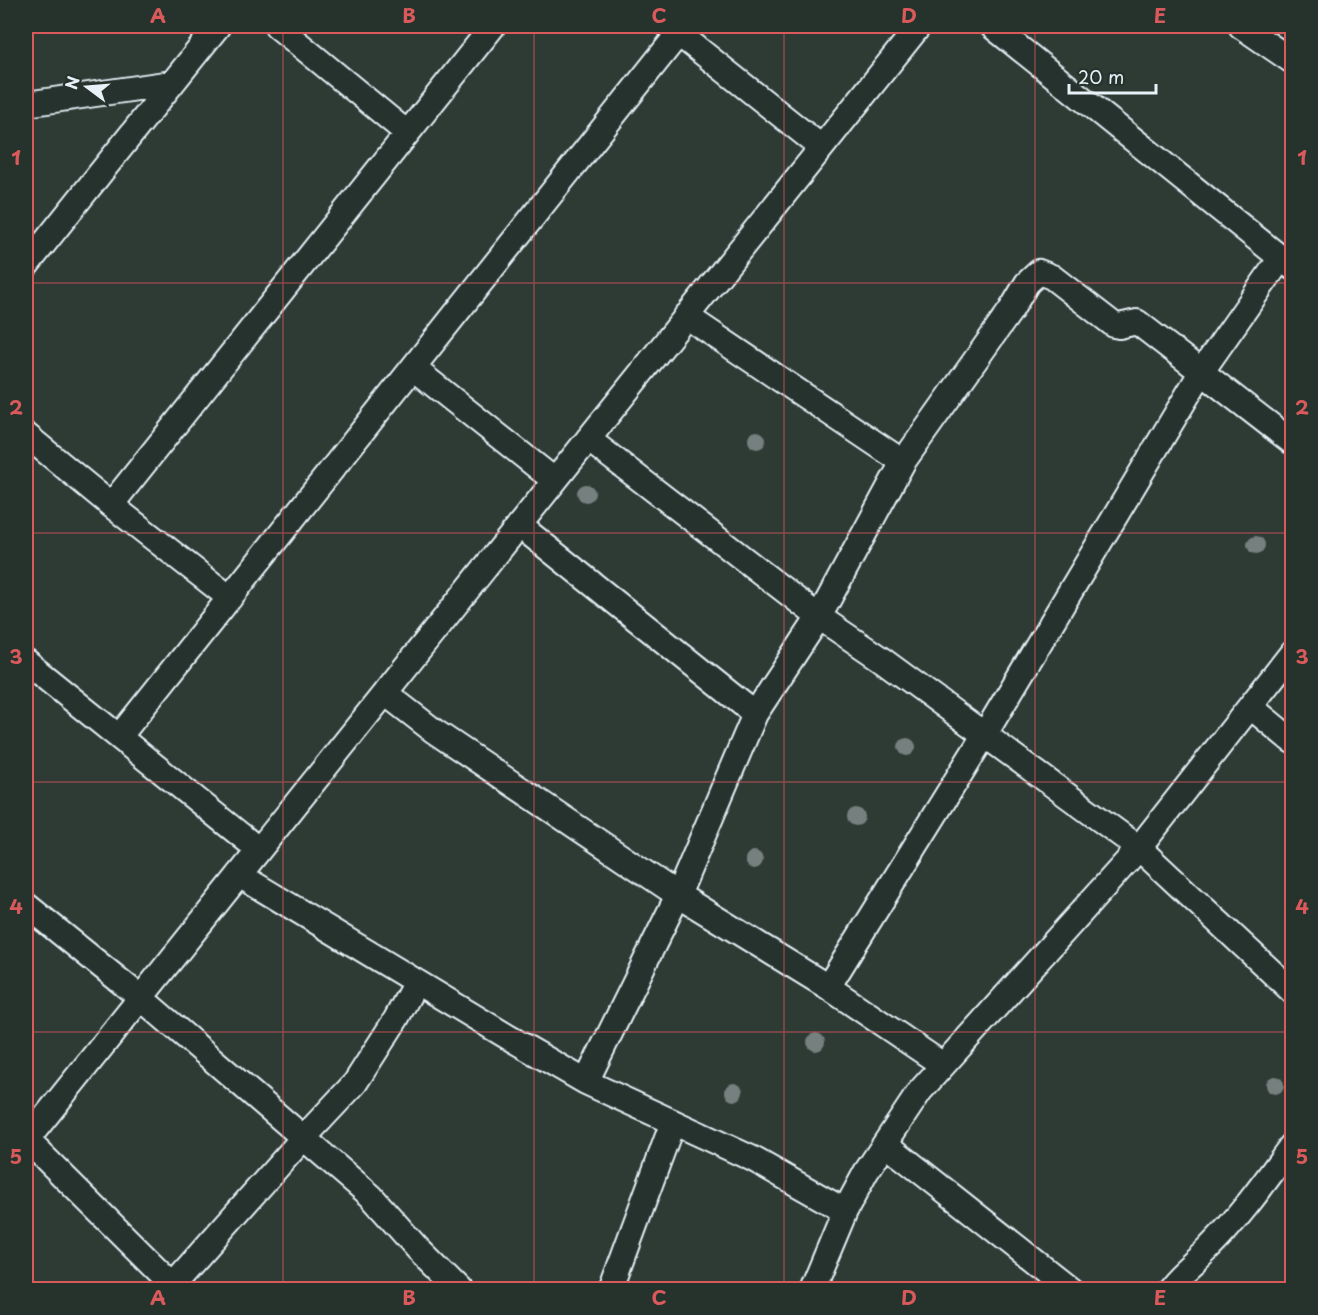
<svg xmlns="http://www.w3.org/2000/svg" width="1318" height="1315" font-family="'Playpen Sans',sans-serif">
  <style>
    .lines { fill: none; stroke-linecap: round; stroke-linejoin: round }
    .street-casing { stroke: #e8f1f8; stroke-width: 28 }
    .street { stroke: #26332d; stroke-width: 24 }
    .tree { fill: #75807f }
    .grid { fill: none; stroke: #da5a5c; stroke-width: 1.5; stroke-opacity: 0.55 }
    .neatline { fill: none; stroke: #da5a5c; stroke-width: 2 }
    .grid-label { font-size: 20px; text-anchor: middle; font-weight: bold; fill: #da5a5c }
  </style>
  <rect width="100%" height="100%" fill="#2e3b35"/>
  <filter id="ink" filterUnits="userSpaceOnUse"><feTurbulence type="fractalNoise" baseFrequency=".0167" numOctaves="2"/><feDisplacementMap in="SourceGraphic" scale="12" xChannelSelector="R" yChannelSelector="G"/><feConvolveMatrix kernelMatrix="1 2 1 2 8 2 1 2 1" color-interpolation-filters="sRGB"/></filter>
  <g filter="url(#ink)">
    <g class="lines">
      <defs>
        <path id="street" d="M277,26L407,133
          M669,26L821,147
          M992,26L1292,267
          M1241,26L1292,61
          M26,104L172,83
          M26,266L218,26
          M686,316L903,462
          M413,368L554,480
          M26,435L111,505L230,598
          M588,439L819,617L881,659L1139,848L1292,991
          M111,505L493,26
          M519,525L755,714
          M26,662L259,850
          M385,693L434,731L678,895L828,987L943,1065
          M1251,707L1292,741
          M119,737L679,33
          M239,875L508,1037L586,1082L753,1159L845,1211
          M26,905L141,998L371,1196L417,1248L459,1290
          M828,987L985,734L1202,371L1281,258
          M586,1082L678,895L755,714L819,617L903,462L1011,310L1027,283L1039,272L1052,277L1114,325L1119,326L1137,322L1292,442
          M27,1140L178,1290
          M26,1141L919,26
          M886,1144L1071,1290
          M168,1290L296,1146L355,1083L396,1019L416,982
          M611,1290L673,1122
          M812,1290L845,1211L866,1172L920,1091L1139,848L1292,653
          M1167,1290C1179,1273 1196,1262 1210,1247C1241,1216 1266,1180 1292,1145"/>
      </defs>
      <use href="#street" class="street-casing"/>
      <use href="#street" class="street"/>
    </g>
    <g class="tree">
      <circle cx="757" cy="440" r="9"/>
      <circle cx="586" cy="493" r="9"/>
      <circle cx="1256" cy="545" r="9"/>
      <circle cx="907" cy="747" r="9"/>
      <circle cx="856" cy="817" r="9"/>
      <circle cx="754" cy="860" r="9"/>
      <circle cx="816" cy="1042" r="9"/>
      <circle cx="1275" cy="1085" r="9"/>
      <circle cx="734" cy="1092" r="9"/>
    </g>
  </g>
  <path class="grid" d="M283,26V1290M534,26V1290M784,26V1290M1035,26V1290M26,283H1292M26,533H1292M26,782H1292M26,1032H1292"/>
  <rect width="1318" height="1315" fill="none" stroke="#26332d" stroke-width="66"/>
  <g transform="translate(87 87) rotate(286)" stroke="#26332d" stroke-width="4.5" paint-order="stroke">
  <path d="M0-4.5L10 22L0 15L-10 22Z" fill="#e8f1f8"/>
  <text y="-9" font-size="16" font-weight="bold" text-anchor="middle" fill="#e8f1f8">N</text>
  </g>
  <path d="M1069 84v9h87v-9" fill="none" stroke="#e8f1f8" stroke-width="3"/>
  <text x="1078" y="84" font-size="18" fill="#e8f1f8" stroke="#26332d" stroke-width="4.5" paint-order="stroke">20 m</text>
  <rect x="33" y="33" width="1252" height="1249" class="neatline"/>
  <g class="grid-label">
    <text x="158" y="23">A</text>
    <text x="409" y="23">B</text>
    <text x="659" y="23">C</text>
    <text x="909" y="23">D</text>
    <text x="1160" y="23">E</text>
    <text x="16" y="165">1</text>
    <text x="1302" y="165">1</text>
    <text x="16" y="415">2</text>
    <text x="1302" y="415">2</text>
    <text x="16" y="664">3</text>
    <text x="1302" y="664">3</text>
    <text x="16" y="914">4</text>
    <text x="1302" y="914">4</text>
    <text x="16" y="1164">5</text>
    <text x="1302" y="1164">5</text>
    <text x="158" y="1305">A</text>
    <text x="409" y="1305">B</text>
    <text x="659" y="1305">C</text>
    <text x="909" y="1305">D</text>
    <text x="1160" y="1305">E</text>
  </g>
</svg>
